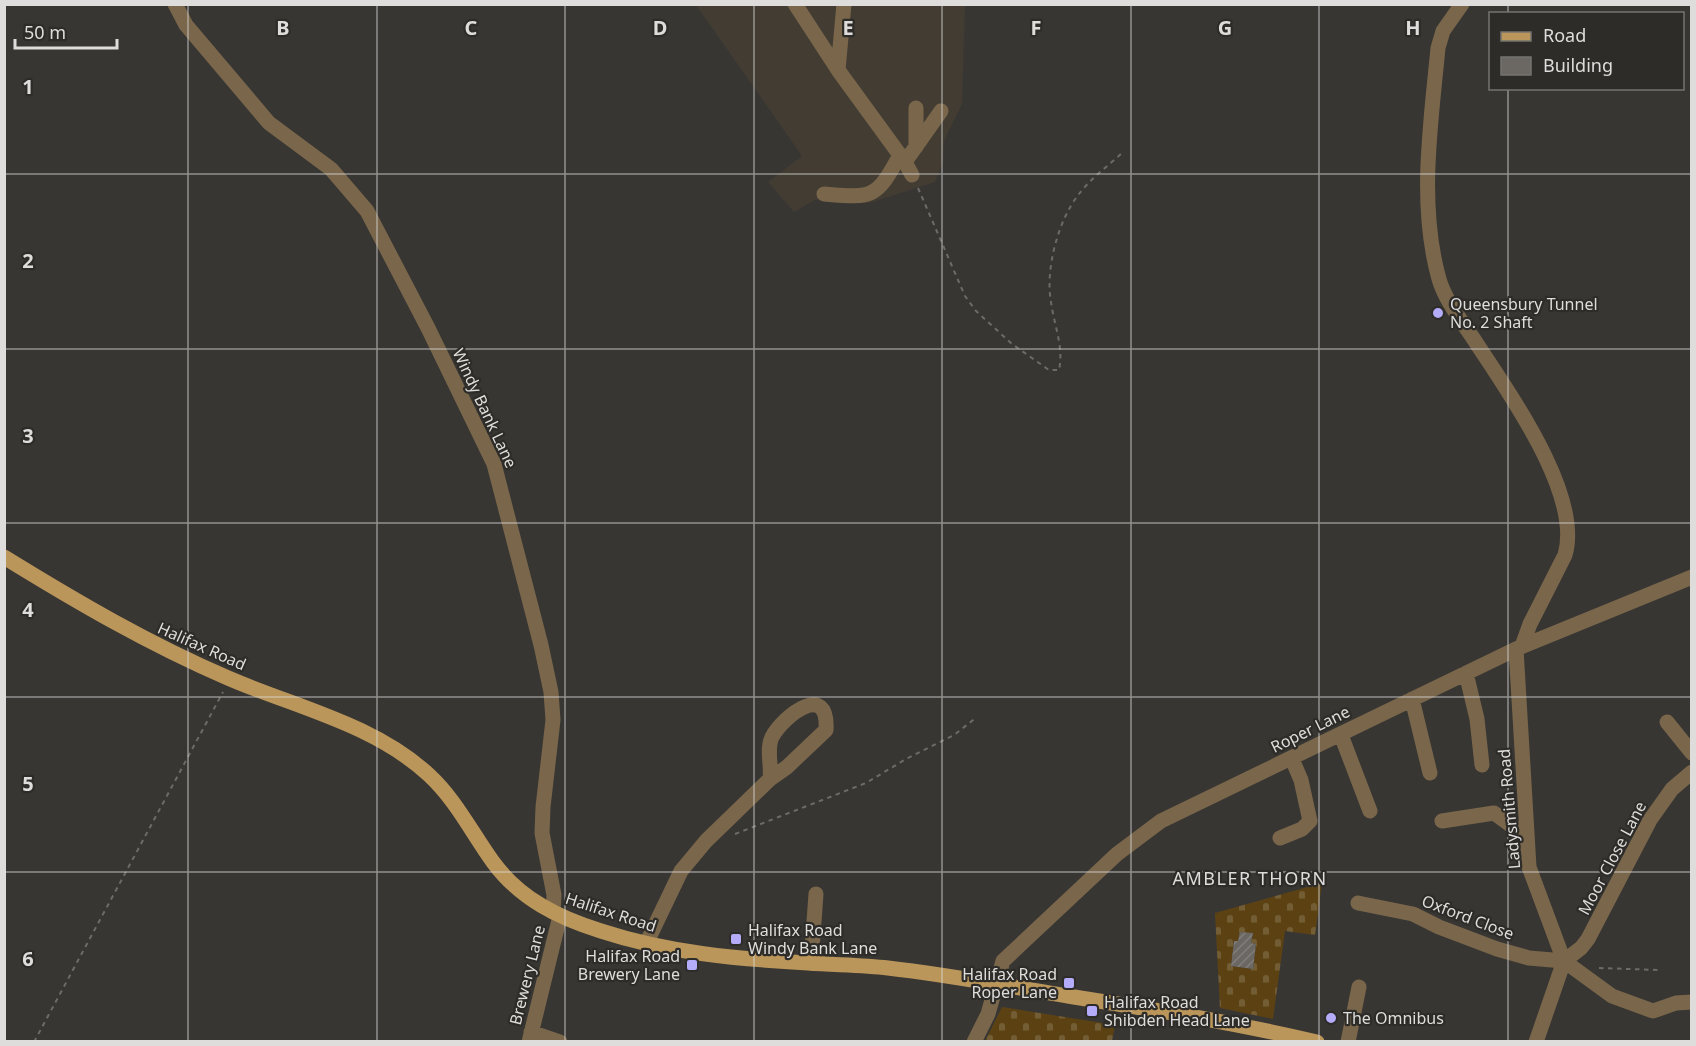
<svg xmlns="http://www.w3.org/2000/svg" width="1696" height="1046" font-family="'Noto Sans',sans-serif">
  <style>
    .built { fill: #423c33 }
    .cemetery { fill: url(#cemetery-stones); fill-rule: evenodd }
    .building { fill: url(#building-hatch) }
    .lines { fill: none; stroke-linecap: round; stroke-linejoin: round }
    .path { stroke: #6d6b69; stroke-width: 2; stroke-dasharray: 4.5 4.5; stroke-linecap: butt }
    .minor { stroke: #7a674b; stroke-width: 15 }
    .major { stroke: #bb965a; stroke-width: 15 }
    .grid { fill: none; stroke: #dfdddb; stroke-width: 1.5; stroke-opacity: 0.55 }
    .poi-dot { fill: #b4acf9; stroke: #2e2c29; stroke-width: 2 }
    .labels { text-anchor: middle; dominant-baseline: central; stroke-width: 4.5; stroke-linejoin: round; paint-order: stroke }
    .poi-label { font-size: 16px; fill: #dfdddb; stroke: #2e2c29; text-anchor: start }
    .street-label { font-size: 16px; fill: #dfdddb; stroke: #2e2c29 }
    .neighbourhood-label { font-size: 18px; letter-spacing: 1.5px; fill: #dfdddb; stroke: #2e2c29 }
    .grid-label { font-size: 20px; text-anchor: middle; font-weight: bold; fill: #dfdddb; stroke: #2e2c29; stroke-width: 4.5; stroke-linejoin: round; paint-order: stroke }
  </style>
  <defs>
    <pattern id="cemetery-stones" width="16" height="16" patternUnits="userSpaceOnUse" patternTransform="scale(1.5)"><rect width="16" height="16" fill="#5c4213"/><path d="M2 7V4a2 2 0 0 1 4 0v3zM10 15v-3a2 2 0 0 1 4 0v3z" fill="#735d35"/></pattern>
    <pattern id="building-hatch" width="6" height="6" patternUnits="userSpaceOnUse" patternTransform="scale(1.5)"><rect width="6" height="6" fill="#6b6864"/><path d="M-1 1l2-2M0 6l6-6M5 7l2-2" fill="none" stroke="#807d7a"/></pattern>
  </defs>
  <rect width="100%" height="100%" fill="#383633"/>
  <path class="built" d="M696,5H965L962,104L944,141L943,163L935,182L869,203L815,200L794,212L768,182L802,156Z"/>
  <path class="cemetery" d="M1322,883L1315,935L1285,931L1273,1019L1220,1008L1215,913ZM1240,932L1253,934L1251,943L1256,944L1253,969L1231,966L1234,941H1238Z
    M1002,1007L1115,1025L1112,1041H985Z"/>
  <path class="building" d="M1240,932L1253,933L1251,943L1256,944L1253,969L1231,966L1234,941H1238Z"/>
  <g class="lines">
    <path class="path" d="M918,188L965,296L976,311L1012,344L1049,370H1059C1064,347 1054,325 1051,302C1045,270 1058,220 1079,194C1090,179 1108,166 1122,153
      M735,834L866,783L906,759L954,735L977,717
      M1599,968L1659,970
      M34,1042L223,692"/>
    <path class="minor" d="M175,4L186,25L269,123L331,169L367,211L428,328L494,464L541,645L551,692L553,720L543,807L542,833L554,895L553,912
      M795,4L838,70L905,162L912,175
      M1462,4L1443,31L1438,48C1431,123 1418,204 1439,279C1445,300 1461,320 1473,338C1506,389 1583,494 1565,555L1530,624L1522,646
      M838,70L844,4
      M916,147V108
      M905,162L941,111
      M824,194C873,198 876,199 900,155
      M1516,649L1529,867L1564,961
      M1466,673L1477,719L1482,765
      M1412,699L1430,773
      M1667,722L1692,753
      M1341,735L1370,811
      M1442,821L1494,813L1527,837
      M1280,838L1302,829L1310,821L1301,780L1292,759
      M1358,903L1413,914L1439,927L1497,949L1529,958L1564,961
      M646,944L681,871L706,841L770,779C772,766 766,749 772,737C784,715 829,681 826,730L787,767L770,779
      M1564,961L1581,948L1588,939L1650,820L1672,789L1692,772
      M1564,961L1612,996L1653,1011L1676,1003L1692,1002
      M811,963L816,894
      M531,1032L560,1042
      M529,1042L560,916
      M974,1042L988,1014L1003,961L1117,854L1161,821L1516,649L1692,577
      M1348,1042L1359,987
      M1536,1042L1564,961"/>
    <path class="major" d="M4,557C77,602 149,644 228,678C295,707 374,724 429,775C456,800 472,833 493,862C520,899 559,918 601,931C668,953 738,959 808,963C835,965 862,965 888,968C950,975 1012,987 1074,997C1156,1010 1236,1023 1317,1042"/>
  </g>
  <path class="grid" d="M188,4V1042M377,4V1042M565,4V1042M754,4V1042M942,4V1042M1131,4V1042M1319,4V1042M1508,4V14M1508,88V1042M4,174H1692M4,349H1692M4,523H1692M4,697H1692M4,872H1692"/>
  <g class="poi-dot">
    <circle cx="1438" cy="313" r="6"/>
    <rect x="730" y="933" width="12" height="12" rx="3"/>
    <rect x="686" y="959" width="12" height="12" rx="3"/>
    <rect x="1063" y="977" width="12" height="12" rx="3"/>
    <rect x="1086" y="1005" width="12" height="12" rx="3"/>
    <circle cx="1331" cy="1018" r="6"/>
  </g>
  <g class="labels">
    <g class="poi-label">
      <text x="1450" y="304">Queensbury Tunnel<tspan x="1450" dy="18">No. 2 Shaft</tspan></text>
      <text x="748" y="930">Halifax Road<tspan x="748" dy="18">Windy Bank Lane</tspan></text>
      <text x="680" y="956" text-anchor="end">Halifax Road<tspan x="680" dy="18">Brewery Lane</tspan></text>
      <text x="1057" y="974" text-anchor="end">Halifax Road<tspan x="1057" dy="18">Roper Lane</tspan></text>
      <text x="1104" y="1002">Halifax Road<tspan x="1104" dy="18">Shibden Head Lane</tspan></text>
      <text x="1343" y="1018">The Omnibus</text>
    </g>
    <g class="street-label">
      <text transform="translate(485 408) rotate(65)">Windy Bank Lane</text>
      <text transform="translate(202 646) rotate(24)">Halifax Road</text>
      <text transform="translate(1310 729) rotate(-26)">Roper Lane</text>
      <text transform="translate(1509 809) rotate(-95)">Ladysmith Road</text>
      <text transform="translate(1612 858) rotate(-62)">Moor Close Lane</text>
      <text transform="translate(611 912) rotate(18)">Halifax Road</text>
      <text transform="translate(1468 917) rotate(21)">Oxford Close</text>
      <text transform="translate(527 975) rotate(-76)">Brewery Lane</text>
    </g>
    <g class="neighbourhood-label">
      <text x="1250" y="878">AMBLER THORN</text>
    </g>
  </g>
  <g class="grid-label">
    <text x="283" y="35">B</text>
    <text x="471" y="35">C</text>
    <text x="660" y="35">D</text>
    <text x="848" y="35">E</text>
    <text x="1036" y="35">F</text>
    <text x="1225" y="35">G</text>
    <text x="1413" y="35">H</text>
    <text x="28" y="94">1</text>
    <text x="28" y="268">2</text>
    <text x="28" y="443">3</text>
    <text x="28" y="617">4</text>
    <text x="28" y="791">5</text>
    <text x="28" y="966">6</text>
  </g>
  <rect width="1696" height="1046" fill="none" stroke="#dfdddb" stroke-width="12"/>
  <rect x="1489" y="12" width="195" height="78" fill="#2e2c29" stroke="#757370" stroke-width="1.5"/>
  <rect x="1501" y="32" width="30" height="9" fill="#bb965a" stroke="#757370" stroke-width="1.5"/>
  <text x="1543" y="42" font-size="18" fill="#dfdddb">Road</text>
  <rect x="1501" y="57" width="30" height="18" fill="#6b6864" stroke="#757370" stroke-width="1.5"/>
  <text x="1543" y="72" font-size="18" fill="#dfdddb">Building</text>
  <path d="M15 39v9h102v-9" fill="none" stroke="#dfdddb" stroke-width="3"/>
  <text x="24" y="39" font-size="18" fill="#dfdddb" stroke="#2e2c29" stroke-width="4.5" paint-order="stroke">50 m</text>
</svg>
